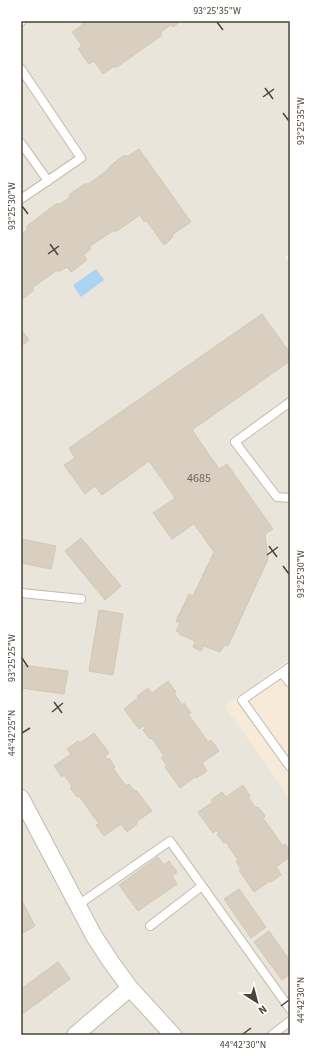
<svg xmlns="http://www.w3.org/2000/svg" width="311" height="1056" font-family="'Source Sans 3',sans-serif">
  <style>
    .residential { fill: #eae5da }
    .commercial { fill: #f7ead8 }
    .water { fill: #a9d4f2 }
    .building { fill: #d8cfc1; stroke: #d3c7b4 }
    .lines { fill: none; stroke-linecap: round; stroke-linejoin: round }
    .lane-casing { stroke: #c2bbae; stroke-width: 10 }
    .street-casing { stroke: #c2bbae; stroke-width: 18 }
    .lane { stroke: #fff; stroke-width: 8 }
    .street { stroke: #fff; stroke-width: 16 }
    .ticks { fill: none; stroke: #4b4439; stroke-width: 1.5 }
    .labels { text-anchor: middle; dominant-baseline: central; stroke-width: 3; stroke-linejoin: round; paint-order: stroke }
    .number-label { font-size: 12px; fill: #6e675b }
    .neatline { fill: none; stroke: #4b4439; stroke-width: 1.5 }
    .ticks-label { font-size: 10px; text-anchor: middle; fill: #4b4439 }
  </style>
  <rect width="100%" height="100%" fill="#f6f3ec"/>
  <path class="residential" d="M21,21H290V253L285,257L290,263V659L225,706L290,798V1035H21Z"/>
  <path class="commercial" d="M290,659V798L225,706Z"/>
  <path class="water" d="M96,269L104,280L81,297L73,285Z"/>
  <path class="building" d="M83,21H181L173,27L172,24L161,32V36L117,67H113L103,74L94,61L89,64L78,49L82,46L72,32L82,25Z
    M139,149L191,222L173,234L172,238L164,245L146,220L144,222L140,215L117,231H113L90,246V250L83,255L87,260L71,272L67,267L60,271H56L33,287V291L21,300V234L27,230V226L56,204H60L69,198L70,194L84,184H88L108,170L110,166L123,156H128Z
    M262,314L290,353V361L192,430L219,469L227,464L273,529L265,534L268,559L228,646L224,645L220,652L204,646L201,651L193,647L195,641L179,634L180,632L176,631L180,623L176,621L189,594L193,596L214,552L194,524L172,539L153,513L175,498L149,461L102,495L95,486L85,494L64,465L75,458L69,448Z
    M21,329L29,340L21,346Z
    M81,538L121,586L105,600L65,551Z
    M21,539L56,546L51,569L21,563Z
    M99,610L123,614L113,675L89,671Z
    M21,665L68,671L64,694L21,688Z
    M168,681L176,692L174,693L182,705L184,703L191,713L188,714L208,742L211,740L219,751L202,763L207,771L196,778L195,777L180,788L165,767L167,765L161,758L164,756L152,738L150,739L143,730L145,729L143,726L139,729L124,709L138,698L137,696L148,688L152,693Z
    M94,733L109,753L105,757L107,759L109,758L115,767L113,768L126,786L129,784L135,792L136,790L152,811L136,822L137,824L127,832L121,824L104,836L96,825L99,824L79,796L77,797L70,788L72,786L64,775L62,777L54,766L71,754L67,749L78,741L80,743Z
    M243,785L250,796L248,797L256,808L258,807L265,816L263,818L283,846L285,844L290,851V857L276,867L281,875L271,882L270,881L254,892L239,870L241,869L236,862L238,860L226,842L224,843L217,834L219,833L217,830L213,833L198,812L213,802L211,800L222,792L226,797Z
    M158,857L164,865L169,861L177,872L172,876L177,884L138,911L119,885Z
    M239,889L266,927L251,938L224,899Z
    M21,899L35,926L21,934Z
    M269,931L290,961V974L282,980L254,942Z
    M58,962L70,979L21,1015V989Z"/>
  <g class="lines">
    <defs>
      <path id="lane" d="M21,22L22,21
        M21,69L81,158L21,199
        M21,143L48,181
        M290,402L235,442L277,497L290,498
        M21,593L81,599
        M290,667L242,700L290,767
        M282,673L290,683
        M78,905L170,841L290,1009
        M150,926L202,886
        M272,1035L290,1021"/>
      <path id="street" d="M21,798L94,936L111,962L130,988L173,1035
        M75,1035L130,988"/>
    </defs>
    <use href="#lane" class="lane-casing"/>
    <use href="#street" class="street-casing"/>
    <use href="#lane" class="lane"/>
    <use href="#street" class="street"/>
  </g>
  <path class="ticks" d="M217,22L223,30M265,88L273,99M263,97L274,89M283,113L289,121M22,206L28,214M50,244L58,255M48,254L59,246M269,546L277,557M267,555L278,547M283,566L289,574M22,658L28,667M54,702L62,713M52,712L63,703M22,733L30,728M281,1006L289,1000M243,1034L251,1028"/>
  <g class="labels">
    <g class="number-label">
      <text x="199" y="478">4685</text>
    </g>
  </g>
  <rect width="311" height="1056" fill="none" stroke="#ffffff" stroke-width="44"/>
  <g transform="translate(257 1002) rotate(144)" stroke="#ffffff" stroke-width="3" paint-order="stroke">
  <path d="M0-3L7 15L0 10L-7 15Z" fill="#4b4439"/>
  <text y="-6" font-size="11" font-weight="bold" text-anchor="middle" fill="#4b4439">N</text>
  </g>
  <rect x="22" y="22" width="267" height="1012" class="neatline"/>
  <g class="ticks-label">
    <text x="217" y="14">93°25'35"W</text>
    <text transform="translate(300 121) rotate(-90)" y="4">93°25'35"W</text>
    <text transform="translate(11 206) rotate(-90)" y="4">93°25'30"W</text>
    <text transform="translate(300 574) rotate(-90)" y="4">93°25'30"W</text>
    <text transform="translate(11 658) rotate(-90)" y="4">93°25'25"W</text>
    <text transform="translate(11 733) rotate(-90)" y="4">44°42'25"N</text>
    <text transform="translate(300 1000) rotate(-90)" y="4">44°42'30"N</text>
    <text x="243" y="1048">44°42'30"N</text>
  </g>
</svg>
